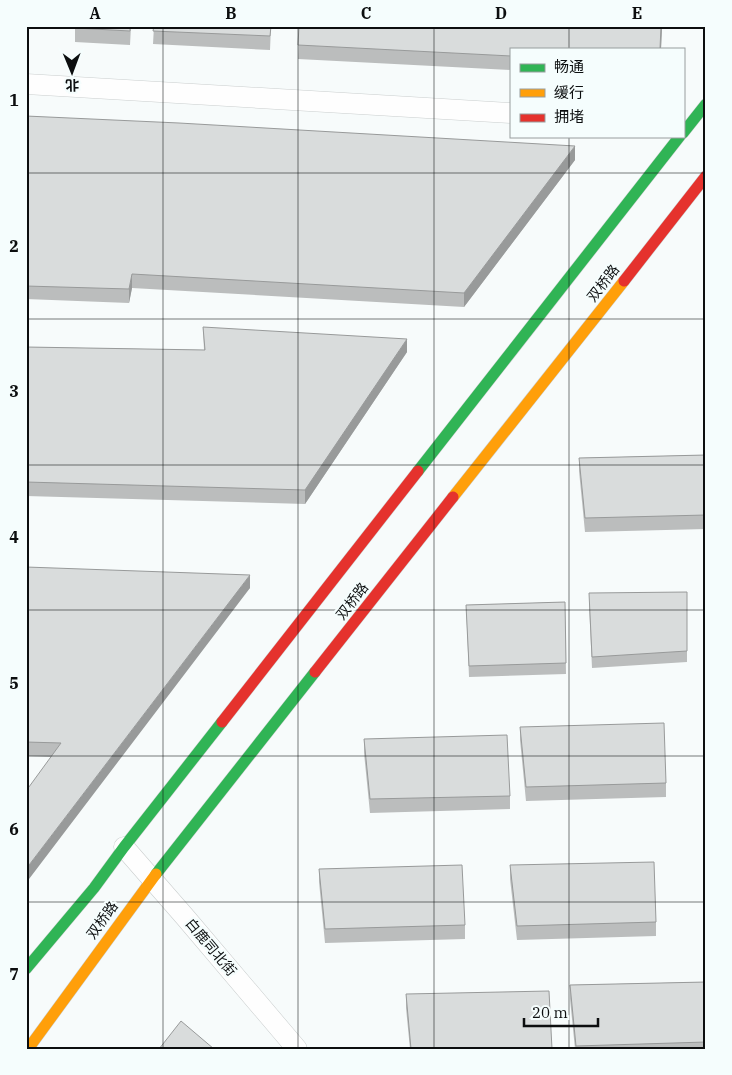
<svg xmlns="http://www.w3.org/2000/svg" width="732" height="1075" font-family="'IBM Plex Serif','Noto Sans SC',serif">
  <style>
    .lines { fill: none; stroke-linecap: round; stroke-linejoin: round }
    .street-casing { stroke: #cacece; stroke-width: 21 }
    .fast-casing { stroke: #cacece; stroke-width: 12 }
    .slow-casing { stroke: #cacece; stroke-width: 12 }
    .jam-casing { stroke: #cacece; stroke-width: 12 }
    .street { stroke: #fefefe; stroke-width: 20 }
    .fast { stroke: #30b455; stroke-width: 11 }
    .slow { stroke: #ff9f0a; stroke-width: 11 }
    .jam { stroke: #e5322d; stroke-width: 11 }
    .wall { fill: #bbbdbd }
    .shaded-wall { fill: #989a9a }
    .building { fill: #d9dcdc; stroke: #989a9a }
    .grid { fill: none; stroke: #0c0e0f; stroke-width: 1; stroke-opacity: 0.55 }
    .labels { text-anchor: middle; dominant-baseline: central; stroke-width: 4.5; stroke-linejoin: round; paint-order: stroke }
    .street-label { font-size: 14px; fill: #0c0e0f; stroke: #f5fdfd }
    .neatline { fill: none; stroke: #0c0e0f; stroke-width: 2 }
    .grid-label { font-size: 16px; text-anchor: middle; font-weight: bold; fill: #0c0e0f }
  </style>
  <rect width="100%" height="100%" fill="#f7fbfb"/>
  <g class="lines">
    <defs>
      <path id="street" d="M26,84L511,113
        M124,847L185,917L297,1049"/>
      <path id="fast" d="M683,133L706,104
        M418,471L680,136
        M156,874L315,672
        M26,969L94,888L124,847L222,722"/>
      <path id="slow" d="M453,497L624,281
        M28,1049L156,874"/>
      <path id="jam" d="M624,281L706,176
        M315,672L453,497
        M222,722L418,471"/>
    </defs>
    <use href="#street" class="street-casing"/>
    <use href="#fast" class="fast-casing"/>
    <use href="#slow" class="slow-casing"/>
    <use href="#jam" class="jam-casing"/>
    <use href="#street" class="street"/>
    <use href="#fast" class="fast"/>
    <use href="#slow" class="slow"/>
    <use href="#jam" class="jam"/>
  </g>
  <path class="wall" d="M75,26H131L130,45L75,42Z
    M154,26H271L270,50L153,44Z
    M299,26H662L661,49H511V70L298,59Z
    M26,116L575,160L464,307L132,288L129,303L26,299Z
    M203,327L407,352L305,504L26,496V347L204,350Z
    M706,455V529L585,532L579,471V458Z
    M26,567L250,588L51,757L26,756Z
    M687,592V662L592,668L589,604Z
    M565,602L566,674L469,677L466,605Z
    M520,727L666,783V797L526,801L520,740Z
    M364,739L510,796V809L370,813L364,753Z
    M510,865L656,922V936L517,940L510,879Z
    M319,869L465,925V939L325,943L319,882Z
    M706,982V1049H575L570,999V985Z
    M406,994L552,1049H410L406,1008Z"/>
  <path class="shaded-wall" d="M661,26H662L661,49H660Z
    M575,146V160L464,307V293Z
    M132,274V288L129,303V289Z
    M407,339V352L305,504V490Z
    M250,575V588L26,883V869Z"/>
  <path class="building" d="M75,26H130V31L75,28Z
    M154,26H271L270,36L153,31Z
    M299,26H661L660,49H511V56L298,45Z
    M26,116L179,123L575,146L464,293L132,274L129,289L26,286Z
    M203,327L407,339L305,490L26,482V347L205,350Z
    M706,455V515L585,518L579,458Z
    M26,567L250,575L26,869V791L61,743L26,742Z
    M687,592V651L592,657L589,593Z
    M565,602L566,663L469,666L466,605Z
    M664,723L666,783L526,787L520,727Z
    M507,735L510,796L370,799L364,739Z
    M654,862L656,922L517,926L510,865Z
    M462,865L465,925L325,929L319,869Z
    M706,982V1042L576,1046L570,985Z
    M549,991L552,1049H411L406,994Z
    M181,1021L214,1049H159Z"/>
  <path class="grid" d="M163,26V1049M298,26V1049M434,26V1049M569,26V49M569,136V1049M26,173H706M26,319H706M26,465H706M26,610H706M26,756H706M26,902H706"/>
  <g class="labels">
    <g class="street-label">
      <text transform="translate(603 283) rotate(-52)">双桥路</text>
      <text transform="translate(352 601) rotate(-52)">双桥路</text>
      <text transform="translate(102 920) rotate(-54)">双桥路</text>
      <text transform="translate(211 947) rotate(50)">白鹿司北街</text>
    </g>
  </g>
  <rect width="732" height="1075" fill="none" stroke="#f5fdfd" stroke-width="55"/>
  <rect x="510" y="48" width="175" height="90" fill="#f5fdfd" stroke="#989d9e"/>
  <rect x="520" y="64" width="25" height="8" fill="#30b455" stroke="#989d9e"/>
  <text x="554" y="72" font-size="15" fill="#0c0e0f">畅通</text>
  <rect x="520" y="89" width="25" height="8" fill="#ff9f0a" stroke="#989d9e"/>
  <text x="554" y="98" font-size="15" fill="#0c0e0f">缓行</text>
  <rect x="520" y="114" width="25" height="8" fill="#e5322d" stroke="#989d9e"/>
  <text x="554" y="122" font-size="15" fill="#0c0e0f">拥堵</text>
  <g transform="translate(72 72) rotate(179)" stroke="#f5fdfd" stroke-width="4" paint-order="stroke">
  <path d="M0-4L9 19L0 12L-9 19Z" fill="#0c0e0f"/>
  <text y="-8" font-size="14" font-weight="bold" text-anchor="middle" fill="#0c0e0f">北</text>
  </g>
  <path d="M524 1018v8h74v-8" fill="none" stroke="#0c0e0f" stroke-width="2.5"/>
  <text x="532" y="1018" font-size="15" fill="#0c0e0f" stroke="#f5fdfd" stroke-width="4" paint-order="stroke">20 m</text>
  <rect x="28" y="28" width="676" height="1020" class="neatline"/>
  <g class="grid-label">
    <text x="95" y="19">A</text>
    <text x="231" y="19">B</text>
    <text x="366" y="19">C</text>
    <text x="501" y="19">D</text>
    <text x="637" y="19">E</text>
    <text x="14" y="106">1</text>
    <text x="14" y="252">2</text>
    <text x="14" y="397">3</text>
    <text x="14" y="543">4</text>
    <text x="14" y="689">5</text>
    <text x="14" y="835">6</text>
    <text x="14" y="980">7</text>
  </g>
</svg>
